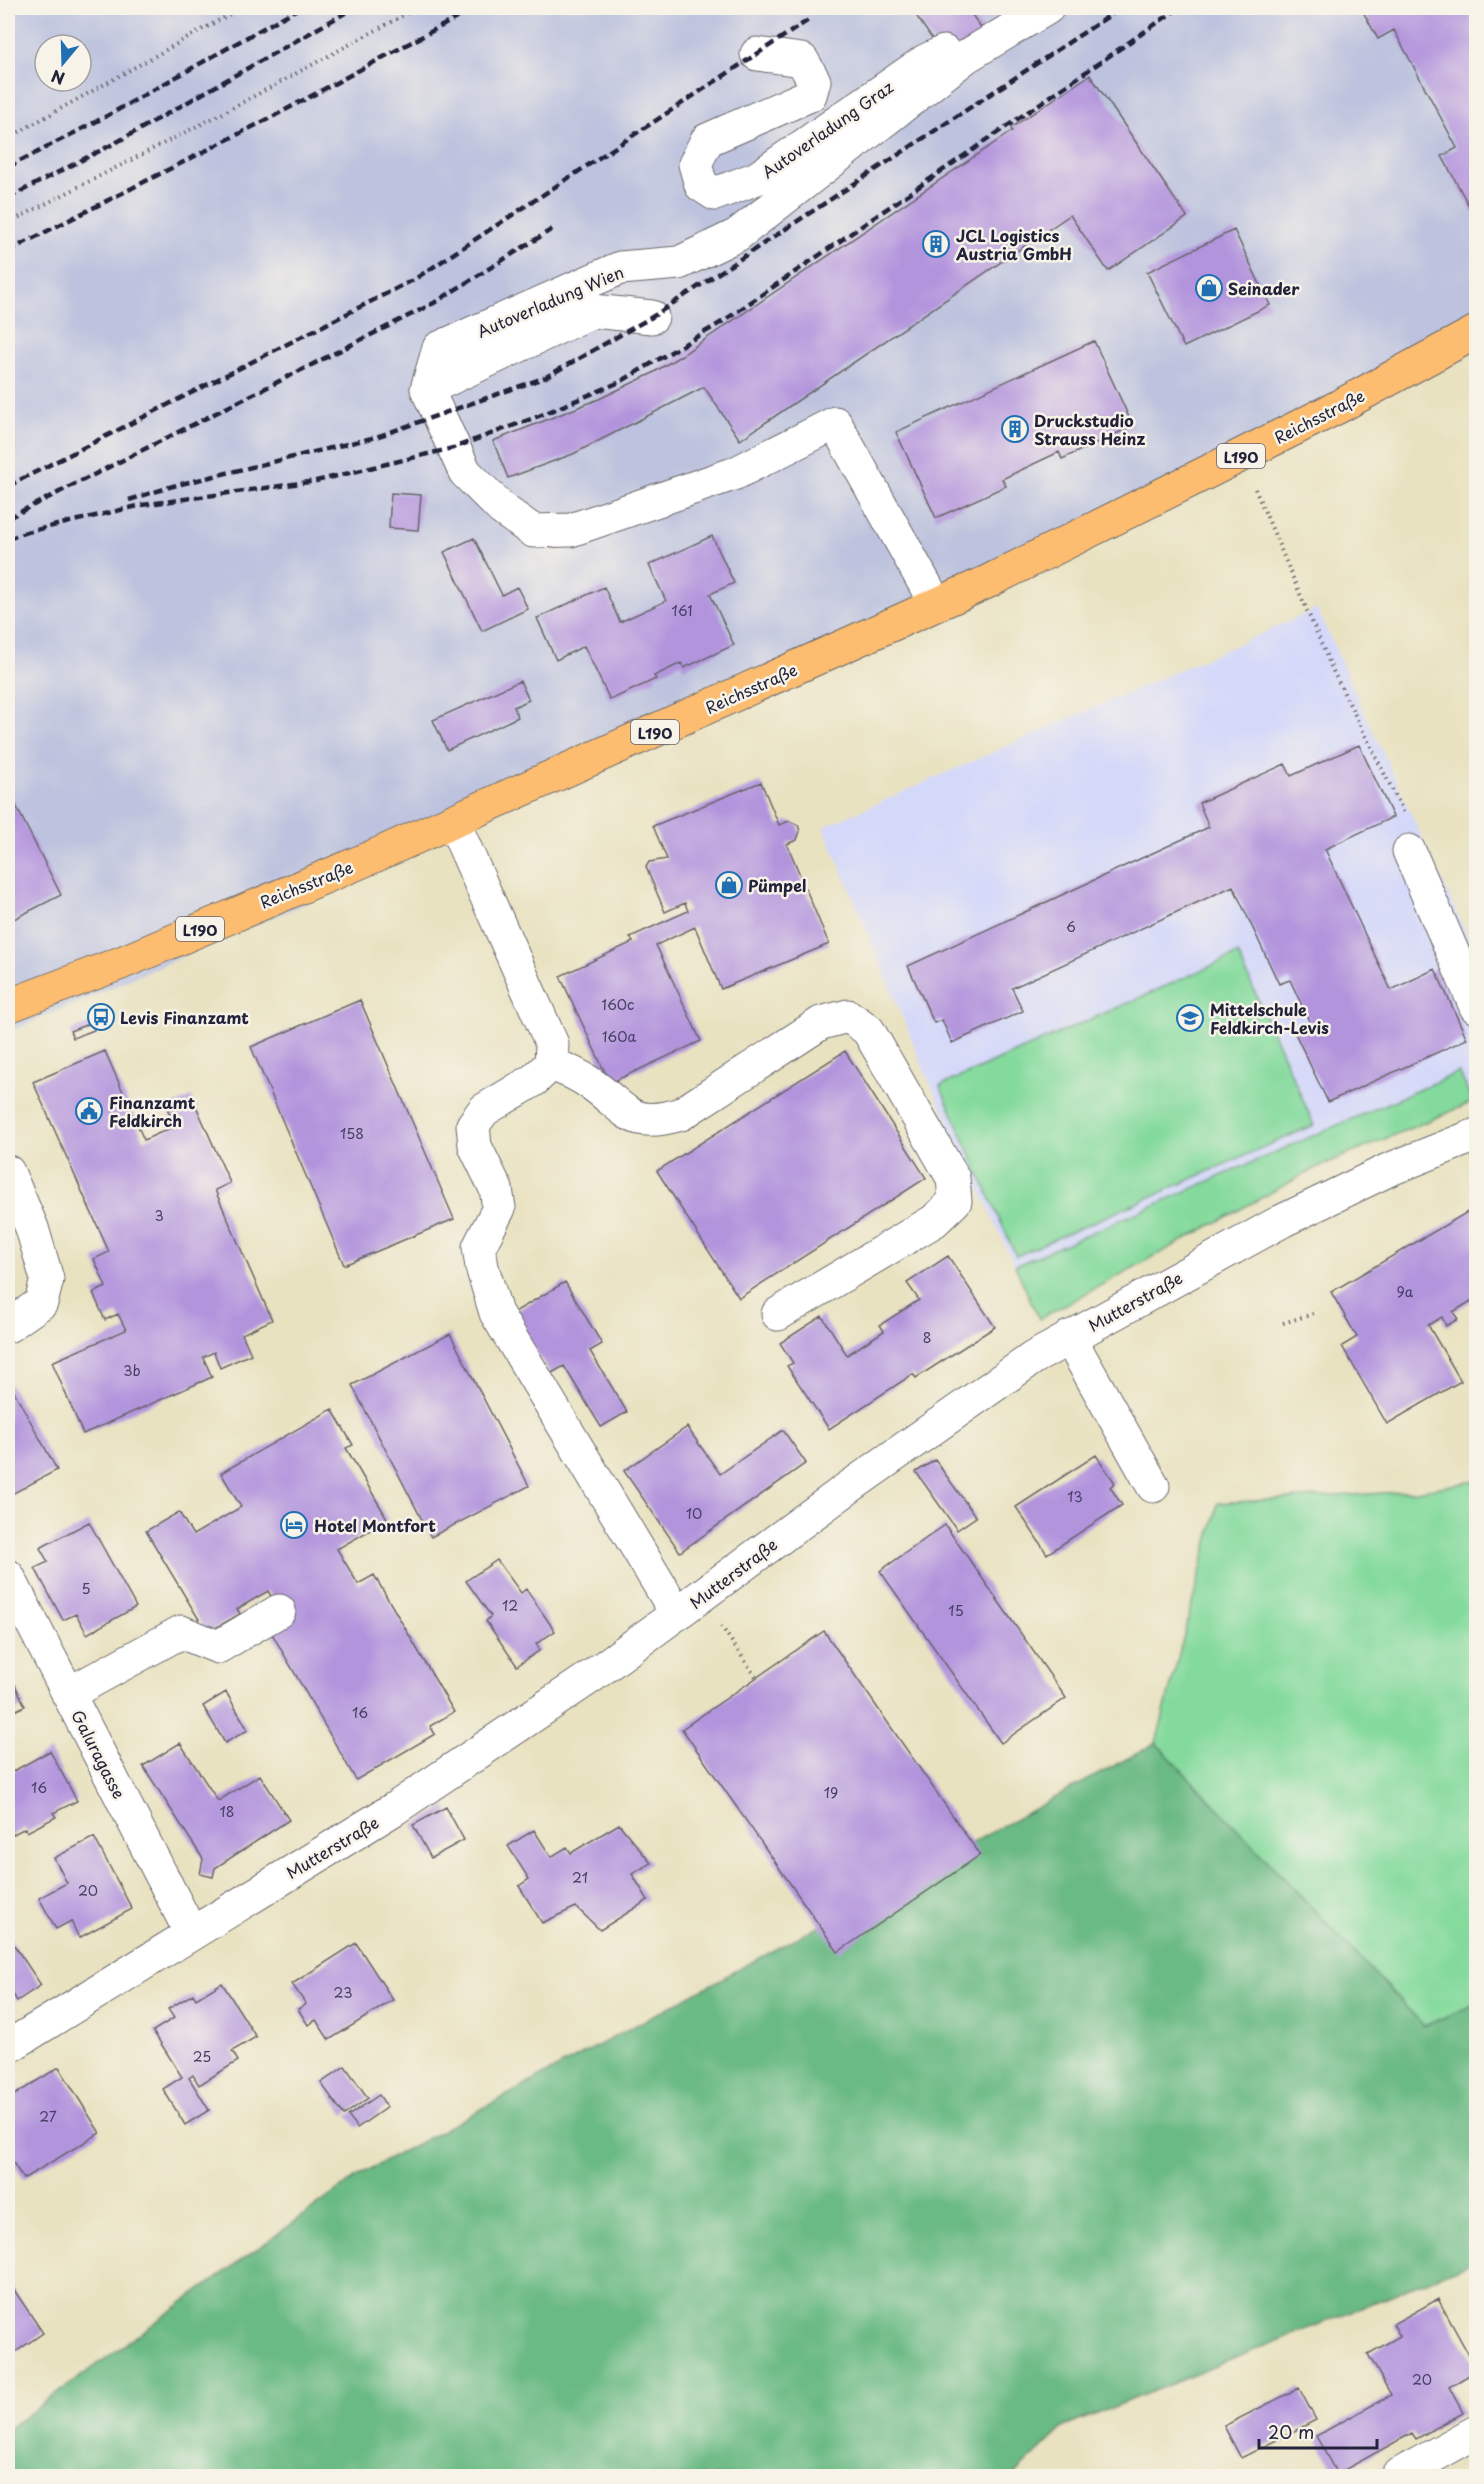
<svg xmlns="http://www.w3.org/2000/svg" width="1484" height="2484" font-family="'Playpen Sans',sans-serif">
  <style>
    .built { fill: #d4d8f9 }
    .industrial { fill: #bdc3de; fill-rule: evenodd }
    .green { fill: #84da9d; stroke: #537e6c; stroke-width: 1.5 }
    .forest { fill: #6bba84; stroke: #466e60; stroke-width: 1.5 }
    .building { fill: #b294dd }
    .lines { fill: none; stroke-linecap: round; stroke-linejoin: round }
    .minor-casing { stroke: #68656a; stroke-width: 35 }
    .major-casing { stroke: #68656a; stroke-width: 35 }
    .path { stroke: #68656a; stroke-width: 4; stroke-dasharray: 1.5 4.5; stroke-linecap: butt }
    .minor { stroke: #fff; stroke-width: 33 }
    .major { stroke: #fcbd6f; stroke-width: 33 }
    .rail { stroke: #22223b; stroke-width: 4.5; stroke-dasharray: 9 4.5; stroke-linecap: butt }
    .labels { text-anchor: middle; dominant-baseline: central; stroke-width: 5; stroke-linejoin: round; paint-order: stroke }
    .number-label { font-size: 14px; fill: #463e64 }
    .shield { fill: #f7f3e8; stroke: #62616f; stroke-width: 1.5 }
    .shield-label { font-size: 15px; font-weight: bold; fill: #22223b }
    .street-label { font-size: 16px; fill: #22223b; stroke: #f7f3e8 }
    .poi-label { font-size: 16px; font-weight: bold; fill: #22223b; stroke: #f7f3e8; text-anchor: start }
  </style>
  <rect width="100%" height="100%" fill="#f7f3e8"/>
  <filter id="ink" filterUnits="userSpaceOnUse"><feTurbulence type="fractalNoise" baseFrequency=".0167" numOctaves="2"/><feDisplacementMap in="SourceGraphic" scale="12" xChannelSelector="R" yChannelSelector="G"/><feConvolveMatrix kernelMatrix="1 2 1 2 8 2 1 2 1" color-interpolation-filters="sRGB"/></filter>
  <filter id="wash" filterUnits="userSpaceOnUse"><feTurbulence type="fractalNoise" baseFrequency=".008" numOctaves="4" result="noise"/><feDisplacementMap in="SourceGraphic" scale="24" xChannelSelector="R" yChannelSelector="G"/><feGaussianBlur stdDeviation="1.35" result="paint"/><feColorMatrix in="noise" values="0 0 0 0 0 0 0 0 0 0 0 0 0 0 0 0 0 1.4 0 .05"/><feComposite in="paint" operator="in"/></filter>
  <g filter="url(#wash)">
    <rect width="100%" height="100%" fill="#e9e2c1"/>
    <path class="built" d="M1317,609L1476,955V1100L1318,1167L1039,1319L929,1081L824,827Z"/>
    <path class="industrial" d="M8,8H1476V336L343,887L8,1032ZM45,45H81V81H45Z"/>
    <path class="green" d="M1238,954L1314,1125L1016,1256L940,1086Z
      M1459,1072L1473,1102L1318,1167L1039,1319L1015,1266Z
      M1476,1481V2004L1424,2026L1156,1743L1218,1503L1417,1491Z"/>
    <path class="forest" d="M1156,1743L1424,2026L1476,2004V2261L1064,2427L1013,2476H8V2429L358,2176Z"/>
    <g id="blocks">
      <path class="building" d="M911,8H967L998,51L958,77Z
        M1361,8H1476V219L1442,156L1457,148L1394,30L1378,39Z
        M1090,75L1187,217L1108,271L1070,215L740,440L704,387L573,454L508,478L493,441L599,399L651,374L682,355L1012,131L1011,128Z
        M1234,230L1270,305L1184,347L1147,272Z
        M1094,341L1133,426L1062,459L1059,452L1002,479L1006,486L936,518L896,432Z
        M391,493L421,495L418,530L389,528Z
        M712,536L734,583L710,594L734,645L684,668L681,663L654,676L656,679L610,700L584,646L556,660L537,618L604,587L620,622L666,601L649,565Z
        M474,538L502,595L517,587L528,609L482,631L444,552Z
        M520,681L529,700L514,707L518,717L447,750L433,720Z
        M1359,745L1393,817L1325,849L1391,990L1435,969L1467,1039L1328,1102L1294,1031L1310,1023L1290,980L1279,984L1233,886L1012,988L1023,1011L952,1043L942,1020L934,1023L908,966L1209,827L1199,803L1285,764L1291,776Z
        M761,782L779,825L789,821L798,825L800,831L797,840L787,844L829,944L721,989L695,927L656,945L701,1041L610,1083L560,976L633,942L630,937L688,911L685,903L665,912L646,867L649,862L667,859L653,826Z
        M8,790L61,895L8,922Z
        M360,1000L454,1219L344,1265L251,1047Z
        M91,1023L94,1030L73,1038L70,1031Z
        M105,1051L144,1140L175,1126L167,1108L192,1097L230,1183L215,1190L272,1320L242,1334L251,1354L220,1368L214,1352L203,1357L212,1377L83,1434L52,1362L126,1330L118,1314L105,1320L93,1293L106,1287L94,1259L109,1252L33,1082Z
        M845,1051L926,1178L739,1298L657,1171Z
        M1476,1207V1298L1453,1312L1458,1319L1446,1326L1442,1317L1428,1325L1461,1381L1387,1424L1342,1346L1357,1337L1331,1292Z
        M948,1256L995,1327L916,1378L913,1374L829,1429L787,1366L793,1363L780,1343L822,1316L847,1355L884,1331L880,1325L919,1300L907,1283Z
        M565,1282L602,1344L590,1351L627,1412L601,1427L564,1366L550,1374L513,1313Z
        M450,1334L529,1486L431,1537L352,1385Z
        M10,1384L57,1470L10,1495L8,1489V1386Z
        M332,1409L353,1445L346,1448L388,1520L337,1549L358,1584L374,1575L454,1712L430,1726L435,1734L356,1780L270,1630L286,1621L268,1591L237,1609L240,1614L207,1633L146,1531L179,1512L193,1535L241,1507L221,1473Z
        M687,1427L720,1474L783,1430L806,1463L680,1552L624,1471Z
        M1096,1455L1115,1483L1110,1487L1122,1505L1047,1554L1016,1507Z
        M935,1460L976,1517L957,1530L916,1472Z
        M89,1522L136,1607L87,1634L76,1614L63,1620L35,1568L48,1562L40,1548Z
        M945,1525L1066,1698L1001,1743L880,1571Z
        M497,1560L521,1593L526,1589L555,1631L536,1644L540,1650L517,1666L486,1621L491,1616L466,1581Z
        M824,1631L980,1855L838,1952L682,1729Z
        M8,1670L25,1706L8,1714Z
        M226,1692L248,1730L225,1743L203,1706Z
        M180,1743L218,1801L260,1775L289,1820L215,1868L213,1877L200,1874L203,1859L143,1766Z
        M50,1751L77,1801L53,1813L56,1817L27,1832L25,1828L10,1836L8,1831V1774Z
        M446,1807L464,1840L431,1858L413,1825Z
        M619,1824L651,1863L632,1874L648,1900L600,1930L576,1907L542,1923L519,1886L529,1879L508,1846L534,1830L551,1857L567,1847L571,1853Z
        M94,1837L132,1909L79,1938L71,1921L56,1929L39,1898L67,1883L54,1858Z
        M8,1936L41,1985L17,2001L8,1986Z
        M356,1943L393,2000L329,2040L316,2020L308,2025L298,2009L306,2004L292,1984Z
        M222,1983L256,2037L232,2051L238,2061L199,2085L193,2075L189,2078L209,2110L185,2125L163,2089L182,2077L153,2031L174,2018L168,2009L193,1994L196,1999Z
        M345,2066L368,2098L344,2115L321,2083Z
        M59,2067L100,2133L23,2179L8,2154V2099Z
        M379,2095L387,2107L357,2128L348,2116Z
        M8,2281L43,2333L8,2357Z
        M1438,2299L1476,2368V2371L1449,2387L1463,2413L1416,2439L1412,2433L1337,2474L1316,2436L1391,2395L1368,2354L1400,2336L1393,2324Z
        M1299,2388L1316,2420L1241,2458L1224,2426Z"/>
    </g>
  </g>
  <g filter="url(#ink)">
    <use href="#blocks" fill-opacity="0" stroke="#68656a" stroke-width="1.5"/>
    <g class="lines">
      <defs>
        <path id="minor" d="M757,54L802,60L814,81L810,95L707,140L695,164L701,185L715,194L757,178L925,61L944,52
          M652,317L593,311L427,389L439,348L620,268L679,263L737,235L967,56L1047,8
          M427,389L465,472L502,509L533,531L571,530L736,473L835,423L936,604
          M453,821L552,1044L551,1064L534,1080L484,1110L473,1125L475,1146L496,1189L499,1208L479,1247L482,1267L496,1313L677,1614
          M1409,851L1476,1007
          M551,1064C565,1069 577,1074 590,1083C627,1108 628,1130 681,1114L821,1023L848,1016L868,1030L953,1178L955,1201L934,1221L778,1314
          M8,1172L32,1228L47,1279L41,1303L8,1326
          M1069,1337L1153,1486
          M8,1576L191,1933
          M68,1694L181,1632L218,1647L279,1611
          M8,2047L394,1809L592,1676L848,1488L1033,1358L1282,1221L1388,1170L1476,1135
          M1397,2476L1476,2432"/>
        <path id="major" d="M8,1006L121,963L372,857L987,582L1338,407L1476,332"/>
      </defs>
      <use href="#minor" class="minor-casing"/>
      <use href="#major" class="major-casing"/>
      <path class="path" d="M8,138L241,8
        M8,223L221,114L417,8
        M1255,489L1333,671L1405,815
        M1283,1323L1313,1314
        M721,1626L756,1677"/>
      <use href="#minor" class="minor"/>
      <use href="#major" class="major"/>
      <path class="rail" d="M8,167L105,117L299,8
        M8,198L117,142L354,8
        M8,251L274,116L475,8
        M8,486L415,279L810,19
        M129,500L173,486L376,437L546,377L652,317L1121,8
        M8,518L434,303L554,228
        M23,533L142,505L316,481L453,448L539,416L620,382L722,322L1179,8
        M8,539L29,531"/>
    </g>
  </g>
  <defs>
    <symbol id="building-ring" viewBox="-11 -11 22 22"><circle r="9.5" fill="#f7f3e8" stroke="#1f6fb2" stroke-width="1.5"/><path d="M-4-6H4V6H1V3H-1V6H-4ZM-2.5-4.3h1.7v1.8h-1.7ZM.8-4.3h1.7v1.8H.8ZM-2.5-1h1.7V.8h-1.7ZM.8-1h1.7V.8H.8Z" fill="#1f6fb2"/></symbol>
    <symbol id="shop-ring" viewBox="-11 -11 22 22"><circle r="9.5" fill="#f7f3e8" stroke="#1f6fb2" stroke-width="1.5"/><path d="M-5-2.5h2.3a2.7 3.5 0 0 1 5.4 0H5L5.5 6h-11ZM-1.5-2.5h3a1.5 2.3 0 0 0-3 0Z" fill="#1f6fb2"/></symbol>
    <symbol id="bus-ring" viewBox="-11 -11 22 22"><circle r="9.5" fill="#f7f3e8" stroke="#1f6fb2" stroke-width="1.5"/><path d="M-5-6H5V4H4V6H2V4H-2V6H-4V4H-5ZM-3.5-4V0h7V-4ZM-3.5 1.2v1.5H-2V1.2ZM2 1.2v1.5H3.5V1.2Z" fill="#1f6fb2"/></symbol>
    <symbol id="school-ring" viewBox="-11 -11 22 22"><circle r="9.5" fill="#f7f3e8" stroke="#1f6fb2" stroke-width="1.5"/><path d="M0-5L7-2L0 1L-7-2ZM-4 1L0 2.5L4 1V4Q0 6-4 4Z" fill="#1f6fb2"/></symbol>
    <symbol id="civic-ring" viewBox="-11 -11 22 22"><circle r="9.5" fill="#f7f3e8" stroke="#1f6fb2" stroke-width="1.5"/><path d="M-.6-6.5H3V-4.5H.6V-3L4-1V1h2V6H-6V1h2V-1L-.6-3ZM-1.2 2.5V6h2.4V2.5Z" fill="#1f6fb2"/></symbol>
    <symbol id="hotel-ring" viewBox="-11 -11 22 22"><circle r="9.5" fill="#f7f3e8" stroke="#1f6fb2" stroke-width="1.5"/><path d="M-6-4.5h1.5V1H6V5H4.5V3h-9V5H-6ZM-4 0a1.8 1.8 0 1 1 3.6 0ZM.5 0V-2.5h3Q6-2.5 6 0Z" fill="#1f6fb2"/></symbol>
  </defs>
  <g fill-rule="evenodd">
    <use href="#building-ring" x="921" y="229" width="30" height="30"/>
    <use href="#shop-ring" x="1194" y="273" width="30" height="30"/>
    <use href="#building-ring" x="1000" y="414" width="30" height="30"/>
    <use href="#shop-ring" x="714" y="870" width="30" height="30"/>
    <use href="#bus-ring" x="86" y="1002" width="30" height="30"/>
    <use href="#school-ring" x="1175" y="1003" width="30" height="30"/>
    <use href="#civic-ring" x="74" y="1096" width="30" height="30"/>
    <use href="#hotel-ring" x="279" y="1510" width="30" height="30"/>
  </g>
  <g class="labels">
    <g class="number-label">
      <text x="682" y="610">161</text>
      <text x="1071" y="926">6</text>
      <text x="618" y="1004">160c</text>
      <text x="619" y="1036">160a</text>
      <text x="352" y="1133">158</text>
      <text x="159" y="1215">3</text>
      <text x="1405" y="1291">9a</text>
      <text x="927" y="1337">8</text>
      <text x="132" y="1370">3b</text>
      <text x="1075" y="1496">13</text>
      <text x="694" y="1513">10</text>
      <text x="86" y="1588">5</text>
      <text x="510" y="1605">12</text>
      <text x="956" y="1610">15</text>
      <text x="360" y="1712">16</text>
      <text x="39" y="1787">16</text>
      <text x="831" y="1792">19</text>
      <text x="227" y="1811">18</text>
      <text x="580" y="1877">21</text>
      <text x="88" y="1890">20</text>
      <text x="343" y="1992">23</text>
      <text x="202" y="2056">25</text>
      <text x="48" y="2116">27</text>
      <text x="1422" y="2379">20</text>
    </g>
    <g class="shield">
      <rect x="1217" y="444" width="48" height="24" rx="4.5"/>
      <rect x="631" y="720" width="48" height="24" rx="4.5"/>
      <rect x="176" y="917" width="48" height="24" rx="4.5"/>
    </g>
    <g class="shield-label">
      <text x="1241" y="456">L190</text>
      <text x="655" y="732">L190</text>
      <text x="200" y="929">L190</text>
    </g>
    <g class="street-label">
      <text transform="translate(827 129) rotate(-35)">Autoverladung Graz</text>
      <text transform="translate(550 301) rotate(-23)">Autoverladung Wien</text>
      <text transform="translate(1319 416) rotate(-27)">Reichsstraße</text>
      <text transform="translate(751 688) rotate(-24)">Reichsstraße</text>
      <text transform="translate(306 884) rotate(-22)">Reichsstraße</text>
      <text transform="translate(1135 1301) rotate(-29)">Mutterstraße</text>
      <text transform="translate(733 1573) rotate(-37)">Mutterstraße</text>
      <text transform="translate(99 1754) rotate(63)">Galuragasse</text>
      <text transform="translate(332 1847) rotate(-31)">Mutterstraße</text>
    </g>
    <g class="poi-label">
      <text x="956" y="235">JCL Logistics<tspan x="956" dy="18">Austria GmbH</tspan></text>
      <text x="1228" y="288">Seinader</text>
      <text x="1034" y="420">Druckstudio<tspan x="1034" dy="18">Strauss Heinz</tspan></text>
      <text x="748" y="885">Pümpel</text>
      <text x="1210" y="1009">Mittelschule<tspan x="1210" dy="18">Feldkirch-Levis</tspan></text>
      <text x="120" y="1017">Levis Finanzamt</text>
      <text x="109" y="1102">Finanzamt<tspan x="109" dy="18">Feldkirch</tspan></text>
      <text x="314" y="1525">Hotel Montfort</text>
    </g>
  </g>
  <rect width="1484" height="2484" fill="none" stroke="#f7f3e8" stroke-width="30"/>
  <g transform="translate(63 63) rotate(199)"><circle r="28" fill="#f7f3e8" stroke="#a29fa3" stroke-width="1.5"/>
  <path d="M0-4.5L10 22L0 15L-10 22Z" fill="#1f6fb2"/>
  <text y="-9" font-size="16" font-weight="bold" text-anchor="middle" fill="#22223b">N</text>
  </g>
  <path d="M1259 2439v9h118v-9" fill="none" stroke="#22223b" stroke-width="3"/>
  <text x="1268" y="2439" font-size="18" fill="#22223b" stroke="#f7f3e8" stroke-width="4.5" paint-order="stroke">20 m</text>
</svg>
